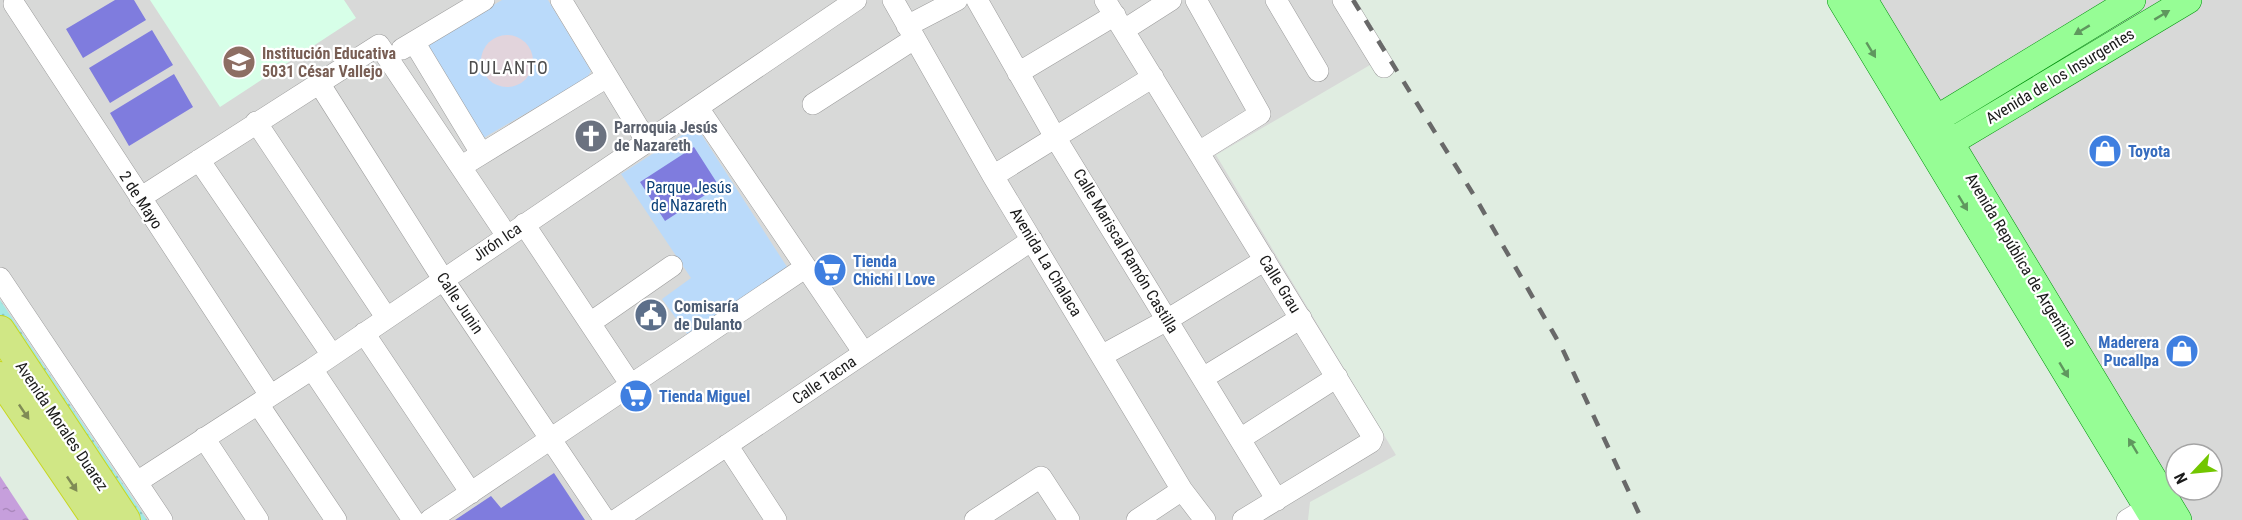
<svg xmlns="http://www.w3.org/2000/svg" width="2242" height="520" font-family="'Roboto Condensed',sans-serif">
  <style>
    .residential { fill: #d8d9d8; fill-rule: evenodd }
    .education { fill: #d7ffe8 }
    .grass { fill: url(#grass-dots) }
    .park { fill: #badafa }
    .pitch { fill: #7f7cde }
    .plaza { fill: #e2d4dc }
    .water { fill: url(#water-ripples) }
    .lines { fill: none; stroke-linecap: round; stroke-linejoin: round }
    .minor-casing { stroke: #9c9c9c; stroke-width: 22 }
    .major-casing { stroke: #00920d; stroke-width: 28 }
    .highway-casing { stroke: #c8d721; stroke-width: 32 }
    .minor { stroke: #fff; stroke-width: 21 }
    .major { stroke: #96fd95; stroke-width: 27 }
    .highway { stroke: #d0e785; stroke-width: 30 }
    .rail { stroke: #696969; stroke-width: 4.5; stroke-dasharray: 12 12; stroke-linecap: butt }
    .oneway { fill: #5f975e }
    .oneway2 { fill: #7f8b55 }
    .labels { text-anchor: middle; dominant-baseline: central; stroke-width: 4.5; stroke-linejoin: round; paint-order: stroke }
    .education-label { font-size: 16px; font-weight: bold; fill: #785e54; stroke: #fff; text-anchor: start }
    .street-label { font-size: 16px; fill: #1b1b1b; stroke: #fff }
    .worship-label { font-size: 16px; font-weight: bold; fill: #5b616d; stroke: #fff; text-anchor: start }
    .shop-label { font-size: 16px; font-weight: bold; fill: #366cbe; stroke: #fff; text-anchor: start }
    .park-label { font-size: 16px; fill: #0a4078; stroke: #fff }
    .service-label { font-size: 16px; font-weight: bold; fill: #4e5e75; stroke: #fff; text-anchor: start }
    .neighbourhood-label { font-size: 18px; letter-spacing: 1.5px; fill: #4e4e4e; stroke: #fff }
  </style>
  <defs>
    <pattern id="grass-dots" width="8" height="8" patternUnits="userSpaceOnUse" patternTransform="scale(1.5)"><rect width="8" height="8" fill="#a4e9e4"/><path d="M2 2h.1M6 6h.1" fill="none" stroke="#8dc7c3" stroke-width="1.8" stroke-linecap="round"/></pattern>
    <pattern id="water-ripples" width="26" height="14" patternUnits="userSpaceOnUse" patternTransform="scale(1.5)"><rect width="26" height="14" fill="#c69fdc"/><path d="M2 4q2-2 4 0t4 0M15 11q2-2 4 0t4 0" fill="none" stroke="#aa88bc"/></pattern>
  </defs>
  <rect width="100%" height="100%" fill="#e0ede1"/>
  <path class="residential" d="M0,0H1347L1382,58L1216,155L1396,455L1310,502L1308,520H109L0,357Z
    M1847,0H2242V520H2163ZM2176,454H2212V490H2176Z"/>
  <path class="education" d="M150,0H344L356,18L220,107Z"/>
  <path class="grass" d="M0,300L147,520H135L0,318Z"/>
  <path class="park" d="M502,0H548L591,71L587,78L480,140L421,48Z
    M696,126L789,270L690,338L662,299L691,278L621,174Z"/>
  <path class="pitch" d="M115,0H134L146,20L83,58L66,29Z
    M152,30L173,65L110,103L89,68Z
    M174,74L193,107L129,146L110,113Z
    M694,147L719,186L665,221L640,182Z
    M554,473L585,520H455L491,496L501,508Z"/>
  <path class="plaza" d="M481 61a26 26 0 1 1 52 0a26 26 0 1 1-52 0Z"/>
  <path class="water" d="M0,476L29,520H0Z"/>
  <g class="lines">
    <defs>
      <path id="minor" d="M561,0L647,142
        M893,0L993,176L1182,490L1205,520
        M977,0L1055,137L1277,500
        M1105,0L1373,437L1371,442L1243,520
        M1196,0L1260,114L1199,152
        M1276,0L1318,71
        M1343,0L1384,67
        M14,4L270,395
        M907,26L957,0
        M1124,30L1171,0
        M414,42L481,153
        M402,49L484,0
        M1018,73L1115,15
        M319,83L443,279L605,520
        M813,104L914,39
        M698,108L864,353
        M256,122L386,317
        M199,160L332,355
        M462,166L607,77
        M993,176L1153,77
        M140,198L379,45L507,236
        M524,224L631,385
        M0,278L162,520
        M590,323L672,266
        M364,333L471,493
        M1103,355L1167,320L1265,260
        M312,369L413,520
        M1203,378L1301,318
        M258,404L336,520
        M204,438L258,520
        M1240,439L1337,377
        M727,445L776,520
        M137,482L312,369L856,0
        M430,520L806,267
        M616,520L1032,240
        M975,520L1041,477L1069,520
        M1137,520L1182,490
        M2127,520L2147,508"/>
      <path id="major" d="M1841,0L2155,520
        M1864,0L2178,520
        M1920,129L2132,0
        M1934,152L2188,0"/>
      <path id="highway" d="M0,331L125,520
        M0,377L97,520"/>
    </defs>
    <use href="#minor" class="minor-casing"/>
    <use href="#major" class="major-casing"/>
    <use href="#highway" class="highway-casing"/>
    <use href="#minor" class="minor"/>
    <use href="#major" class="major"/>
    <use href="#highway" class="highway"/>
    <path class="rail" d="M1353,0L1475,197L1562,348L1642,520"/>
  </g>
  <defs><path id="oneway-solid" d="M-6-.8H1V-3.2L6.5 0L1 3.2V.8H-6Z" transform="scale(1.5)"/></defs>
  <g class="oneway">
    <use href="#oneway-solid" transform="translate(2162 15) rotate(-31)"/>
    <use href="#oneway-solid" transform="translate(2082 30) rotate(149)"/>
    <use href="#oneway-solid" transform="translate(1871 50) rotate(59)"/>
    <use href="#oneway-solid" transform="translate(1963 203) rotate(59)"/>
    <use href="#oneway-solid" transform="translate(2064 370) rotate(59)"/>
    <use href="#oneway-solid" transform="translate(2133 446) rotate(-121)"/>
  </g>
  <g class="oneway2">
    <use href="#oneway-solid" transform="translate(24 412) rotate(56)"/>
    <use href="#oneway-solid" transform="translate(72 484) rotate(56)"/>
  </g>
  <defs>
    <symbol id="school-disc" viewBox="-11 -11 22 22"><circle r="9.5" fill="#8d6e63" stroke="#fff"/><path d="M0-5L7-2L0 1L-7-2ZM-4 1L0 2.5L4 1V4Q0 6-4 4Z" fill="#fff"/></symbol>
    <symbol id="church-disc" viewBox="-11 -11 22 22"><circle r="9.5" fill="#6b7280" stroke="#fff"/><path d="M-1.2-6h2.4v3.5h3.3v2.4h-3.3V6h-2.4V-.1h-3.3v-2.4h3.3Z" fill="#fff"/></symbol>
    <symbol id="shop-disc" viewBox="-11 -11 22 22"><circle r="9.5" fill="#3f7fe0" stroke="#fff"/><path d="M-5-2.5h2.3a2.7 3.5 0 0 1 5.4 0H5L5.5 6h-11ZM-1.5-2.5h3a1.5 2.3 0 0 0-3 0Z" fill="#fff"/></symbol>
    <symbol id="supermarket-disc" viewBox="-11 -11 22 22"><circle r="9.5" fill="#3f7fe0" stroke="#fff"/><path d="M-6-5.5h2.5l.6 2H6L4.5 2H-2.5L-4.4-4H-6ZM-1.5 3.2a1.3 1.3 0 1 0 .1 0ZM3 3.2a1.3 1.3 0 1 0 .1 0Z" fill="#fff"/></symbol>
    <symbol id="civic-disc" viewBox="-11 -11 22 22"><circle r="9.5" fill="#5c6f8a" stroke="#fff"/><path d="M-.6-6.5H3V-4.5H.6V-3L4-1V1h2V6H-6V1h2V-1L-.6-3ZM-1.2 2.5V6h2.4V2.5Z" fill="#fff"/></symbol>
  </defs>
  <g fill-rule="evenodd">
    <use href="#school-disc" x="220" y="43" width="38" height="38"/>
    <use href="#church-disc" x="572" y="117" width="38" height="38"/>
    <use href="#shop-disc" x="2086" y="132" width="38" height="38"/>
    <use href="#supermarket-disc" x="811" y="251" width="38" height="38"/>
    <use href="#civic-disc" x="632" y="296" width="38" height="38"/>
    <use href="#shop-disc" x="2163" y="332" width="38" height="38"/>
    <use href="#supermarket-disc" x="617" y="377" width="38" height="38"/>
  </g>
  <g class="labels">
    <g class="education-label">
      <text x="262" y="53">Institución Educativa<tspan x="262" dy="18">5031 César Vallejo</tspan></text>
    </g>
    <g class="street-label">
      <text transform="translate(2060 76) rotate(-31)">Avenida de los Insurgentes</text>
      <text transform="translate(141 200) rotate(57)">2 de Mayo</text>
      <text transform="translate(497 242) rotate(-34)">Jirón Ica</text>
      <text transform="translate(1126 251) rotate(59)">Calle Mariscal Ramón Castilla</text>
      <text transform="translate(2021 260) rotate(59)">Avenida República de Argentina</text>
      <text transform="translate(1046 262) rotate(59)">Avenida La Chalaca</text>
      <text transform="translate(1280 284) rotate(58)">Calle Grau</text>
      <text transform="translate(460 303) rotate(56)">Calle Junin</text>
      <text transform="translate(824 380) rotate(-34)">Calle Tacna</text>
      <text transform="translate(62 426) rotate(56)">Avenida Morales Duarez</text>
    </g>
    <g class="worship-label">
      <text x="614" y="127">Parroquia Jesús<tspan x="614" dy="18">de Nazareth</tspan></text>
    </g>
    <g class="shop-label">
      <text x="2128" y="151">Toyota</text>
      <text x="853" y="261">Tienda<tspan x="853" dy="18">Chichi I Love</tspan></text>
      <text x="2159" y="342" text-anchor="end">Maderera<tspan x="2159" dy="18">Pucallpa</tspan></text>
      <text x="659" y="396">Tienda Miguel</text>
    </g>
    <g class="park-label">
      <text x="689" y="187">Parque Jesús<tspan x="689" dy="18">de Nazareth</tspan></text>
    </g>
    <g class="service-label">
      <text x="674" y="306">Comisaría<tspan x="674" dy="18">de Dulanto</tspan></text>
    </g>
    <g class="neighbourhood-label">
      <text x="509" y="67">DULANTO</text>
    </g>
  </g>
  <g transform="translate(2194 472) rotate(244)"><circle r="28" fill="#ffffff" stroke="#a4a4a4" stroke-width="1.5"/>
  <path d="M0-4.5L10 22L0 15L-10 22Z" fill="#72c600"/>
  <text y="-9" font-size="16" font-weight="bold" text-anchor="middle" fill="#1b1b1b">N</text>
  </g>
</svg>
